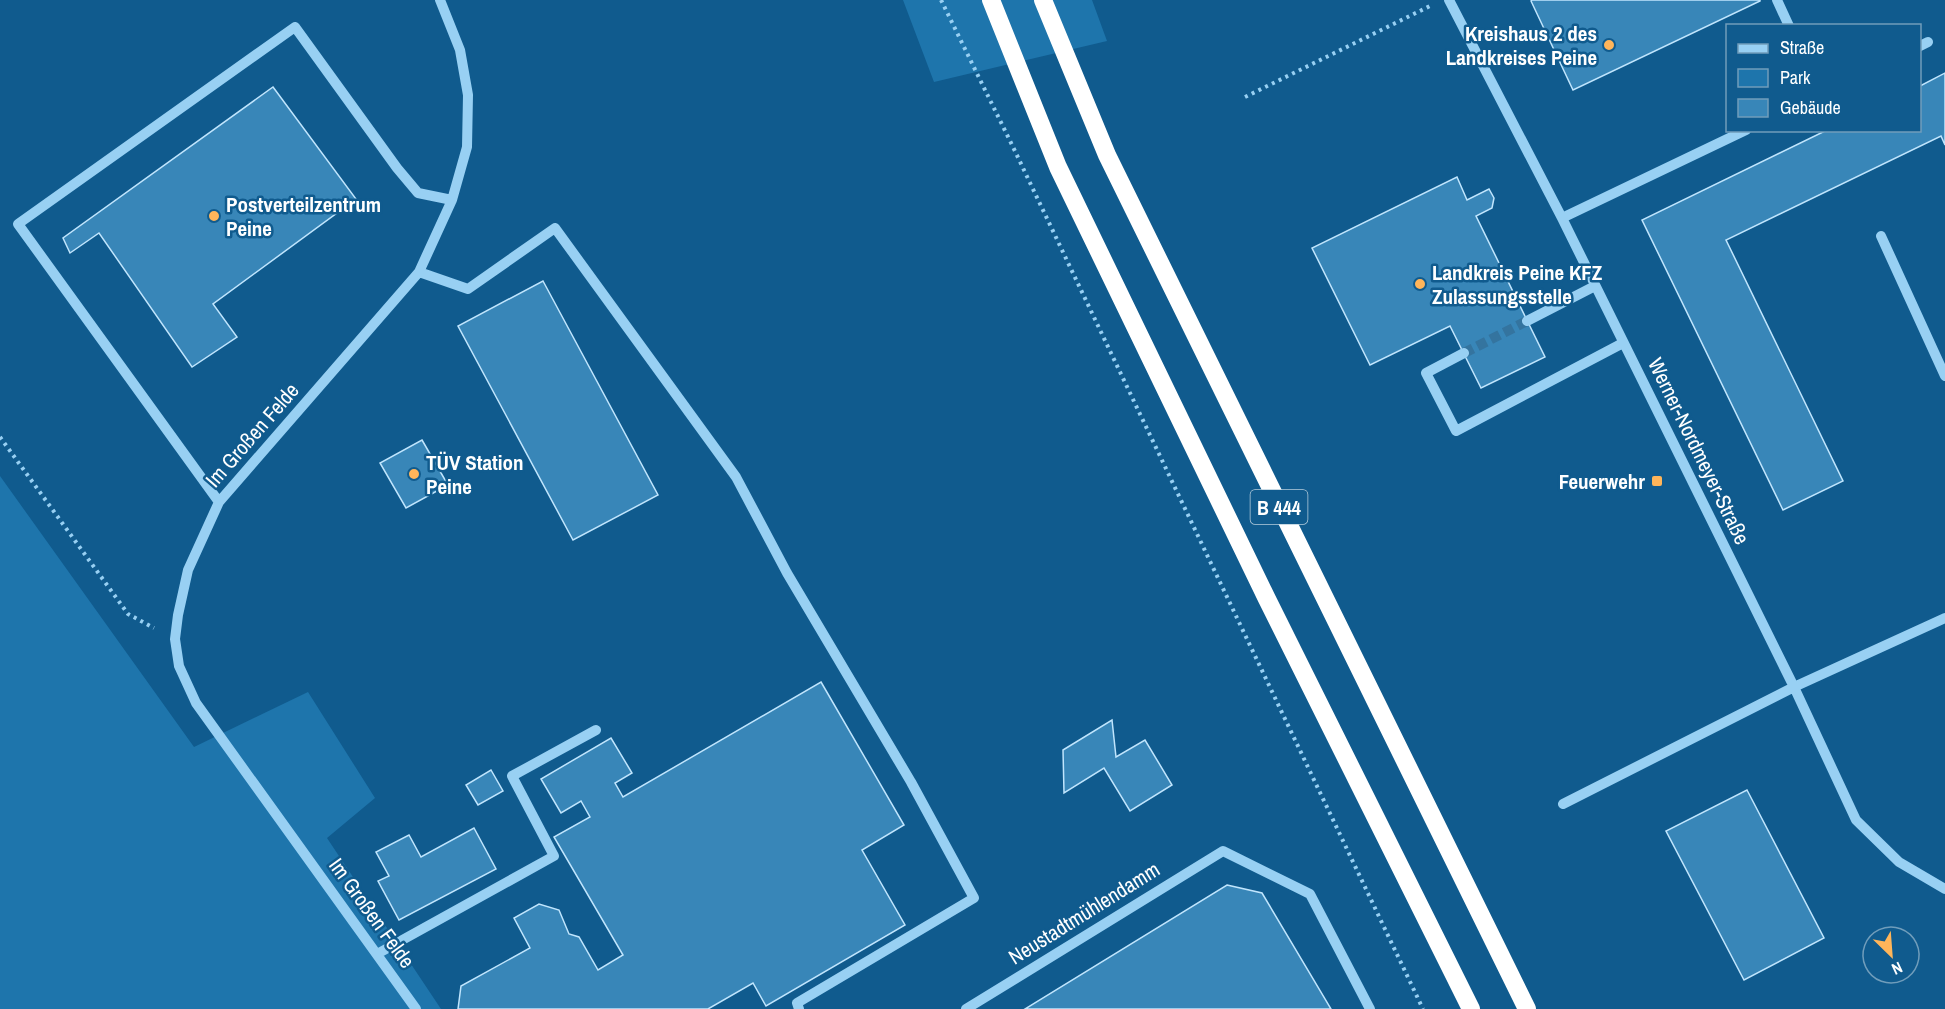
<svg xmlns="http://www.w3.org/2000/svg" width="1945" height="1009" font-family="'Archivo Narrow',sans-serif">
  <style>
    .green { fill: #1e75ac }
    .building { fill: #3886b8; stroke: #c0e5fd; stroke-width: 1.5 }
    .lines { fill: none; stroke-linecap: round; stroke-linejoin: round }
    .minor-tunnel { stroke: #34749f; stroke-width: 10; stroke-dasharray: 10 5; stroke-linecap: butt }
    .path { stroke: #98d0f3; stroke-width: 4; stroke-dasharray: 3 4.5; stroke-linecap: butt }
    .minor { stroke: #98d0f3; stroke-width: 10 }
    .highway { stroke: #fff; stroke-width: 18 }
    .poi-dot { fill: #ffb55a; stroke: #105b8e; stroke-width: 2 }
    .labels { text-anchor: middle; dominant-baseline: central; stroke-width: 5; stroke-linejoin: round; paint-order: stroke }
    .shield { fill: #105b8e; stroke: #b7cedd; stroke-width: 1.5 }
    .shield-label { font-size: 20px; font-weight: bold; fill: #fff }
    .poi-label { font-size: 21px; font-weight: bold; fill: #fff; stroke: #105b8e; text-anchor: start }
    .street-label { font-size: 21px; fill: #fff; stroke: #105b8e }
  </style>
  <rect width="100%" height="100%" fill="#105b8e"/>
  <path class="green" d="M903,0H1092L1107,41L934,82Z
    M0,476L194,747L308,692L375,798L327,838L441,1009H0Z"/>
  <path class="building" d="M1532,0H1760V1L1573,90L1531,1Z
    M1945,73V145L1941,136L1726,240L1843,481L1783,510L1642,220L1827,130H1920V86Z
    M273,87L356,199L213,304L237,337L192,367L99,233L70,253L63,238Z
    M1457,177L1467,200L1489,189L1494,198L1492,208L1476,216L1545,357L1481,388L1450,326L1370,365L1312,248Z
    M543,281L658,495L573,540L458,326Z
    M422,440L448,485L406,508L380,463Z
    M821,682L904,825L862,850L905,925L766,1006L753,983L708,1009H458L461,986L530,948L514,918L539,904L559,910L569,934L579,937L598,970L623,955L554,837L590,817L581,801L561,813L541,779L611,738L632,773L615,783L623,797Z
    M1112,720L1116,757L1145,740L1172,785L1130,811L1104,768L1064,793L1063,750Z
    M491,770L503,791L478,805L466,785Z
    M1747,790L1824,938L1744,980L1666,831Z
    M474,828L496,869L399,920L378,881L389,876L376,852L409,835L421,857Z
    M1227,885L1262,893L1331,1009H1025Z"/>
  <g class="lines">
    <path class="minor-tunnel" d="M1464,353L1527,321"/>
    <path class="path" d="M941,0L1013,147L1423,1009
      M1245,97L1430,6
      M0,437L128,614L154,628"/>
    <path class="minor" d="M1449,0L1562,218L1794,687L1856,820L1899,862L1945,889
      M1777,0L1789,26
      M1920,46L1928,42
      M1562,218L1746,130
      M1881,236L1945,376
      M419,272L468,289L555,228L736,477L787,573L911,782L974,898L797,1003L799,1009
      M1527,321L1595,286
      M1464,353L1426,373L1456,431L1623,343
      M219,502L18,224L295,27L397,168L418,193L452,200
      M1563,804L1794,687L1945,618
      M377,954L554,856L512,776L596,730
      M416,1009L196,703L179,666L175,639L178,615L188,570L219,502L419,272L452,200L467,147L468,95L460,50L440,0
      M966,1009L1223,851L1310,894L1370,1009"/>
    <path class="highway" d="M991,0L1058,167L1267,599L1471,1009
      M1043,0L1107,155L1527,1009"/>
  </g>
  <g class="poi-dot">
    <circle cx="1609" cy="45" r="6"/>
    <circle cx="214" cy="216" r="6"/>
    <circle cx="1420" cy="284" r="6"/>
    <circle cx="414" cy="474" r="6"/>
    <rect x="1651" y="475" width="12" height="12" rx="3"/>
  </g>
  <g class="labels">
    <rect class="shield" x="1250.5" y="490" width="57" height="34" rx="4.5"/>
    <g class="shield-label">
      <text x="1279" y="507">B 444</text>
    </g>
    <g class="poi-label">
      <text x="1597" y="33" text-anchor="end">Kreishaus 2 des<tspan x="1597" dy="24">Landkreises Peine</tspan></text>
      <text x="226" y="204">Postverteilzentrum<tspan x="226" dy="24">Peine</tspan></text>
      <text x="1432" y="272">Landkreis Peine KFZ<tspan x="1432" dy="24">Zulassungsstelle</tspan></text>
      <text x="426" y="462">TÜV Station<tspan x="426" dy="24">Peine</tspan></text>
      <text x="1645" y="481" text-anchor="end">Feuerwehr</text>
    </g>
    <g class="street-label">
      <text transform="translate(252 435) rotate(-49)">Im Großen Felde</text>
      <text transform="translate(1699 451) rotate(64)">Werner-Nordmeyer-Straße</text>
      <text transform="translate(372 913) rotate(54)">Im Großen Felde</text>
      <text transform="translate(1084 913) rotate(-32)">Neustadtmühlendamm</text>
    </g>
  </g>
  <rect x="1726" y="24" width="195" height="108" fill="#105b8e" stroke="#709dbb" stroke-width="1.5"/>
  <rect x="1738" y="44" width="30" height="9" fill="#98d0f3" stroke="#709dbb" stroke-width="1.5"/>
  <text x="1780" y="54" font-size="18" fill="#ffffff">Straße</text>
  <rect x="1738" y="69" width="30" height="18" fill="#1e75ac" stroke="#709dbb" stroke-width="1.5"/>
  <text x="1780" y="84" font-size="18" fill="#ffffff">Park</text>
  <rect x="1738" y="99" width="30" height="18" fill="#3886b8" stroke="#709dbb" stroke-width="1.5"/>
  <text x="1780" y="114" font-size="18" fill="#ffffff">Gebäude</text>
  <g transform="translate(1891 955) rotate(155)"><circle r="28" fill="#105b8e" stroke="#709dbb" stroke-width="1.5"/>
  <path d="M0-4.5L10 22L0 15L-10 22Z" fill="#ffb55a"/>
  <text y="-9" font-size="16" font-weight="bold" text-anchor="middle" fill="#ffffff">N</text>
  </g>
</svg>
